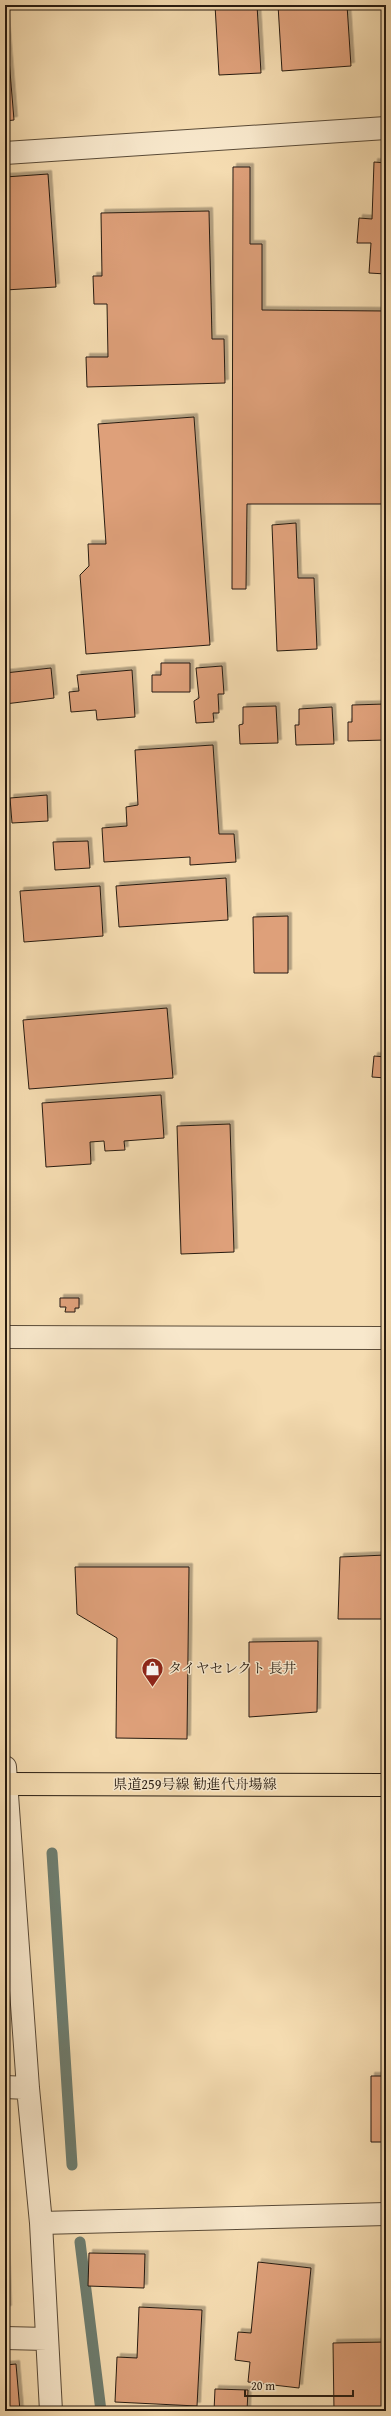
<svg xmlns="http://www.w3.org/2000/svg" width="391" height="2416" font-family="'Gentium Book Plus','Noto Serif JP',serif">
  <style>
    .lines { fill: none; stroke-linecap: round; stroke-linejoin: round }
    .stream { stroke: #6d7c6e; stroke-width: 11 }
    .building { fill: #dea07a; stroke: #271b10; filter: url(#shadow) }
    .minor-casing { stroke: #5a4b38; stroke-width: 24 }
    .major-casing { stroke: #271b10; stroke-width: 24 }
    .minor { stroke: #f8e8cc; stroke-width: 22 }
    .major { stroke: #f5dcb1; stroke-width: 22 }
    .labels { text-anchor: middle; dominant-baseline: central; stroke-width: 3; stroke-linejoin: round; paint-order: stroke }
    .poi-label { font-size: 14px; fill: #271b10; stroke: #f8e8cc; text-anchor: start }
    .street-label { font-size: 14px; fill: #271b10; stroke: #f8e8cc }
  </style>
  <defs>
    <filter id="shadow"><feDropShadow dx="3.5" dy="-3.5" stdDeviation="0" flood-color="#0004"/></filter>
  </defs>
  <rect width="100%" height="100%" fill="#f5dcb1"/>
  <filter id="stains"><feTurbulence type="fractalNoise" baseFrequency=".005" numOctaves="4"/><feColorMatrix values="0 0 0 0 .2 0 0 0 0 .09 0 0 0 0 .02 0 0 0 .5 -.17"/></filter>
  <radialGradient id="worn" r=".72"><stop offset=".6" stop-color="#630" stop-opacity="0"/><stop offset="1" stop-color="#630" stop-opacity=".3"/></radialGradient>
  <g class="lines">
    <path class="stream" d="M52,1853L72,2165
      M80,2242L101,2411"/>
  </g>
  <path class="building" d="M215,5H257L261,73L219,75Z
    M278,5H347L351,66L282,71Z
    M5,11L14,120L5,121Z
    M374,162L386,163V274L369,273L371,243H357L359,218L372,219Z
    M233,167H250V244H262V310L386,311V504H247L246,589H232Z
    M48,174L56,287L5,290V177Z
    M209,211L212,339H224L225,383L87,387L86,357H108L107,304H94L93,276H102L101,213Z
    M194,417L210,645L86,654L80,575L89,566L88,544H106L98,424Z
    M296,523L298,578H314L317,649L277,651L272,525Z
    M161,663H190V692H152V675H161Z
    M222,666L224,694H218L219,713H213L214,722L196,723L194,701L199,698L196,668Z
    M51,668L54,698L5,704V673Z
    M132,670L135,717L97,720L96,710L71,712L69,692L79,691L77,675Z
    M385,704L386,740L348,741V722H352V705Z
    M276,706L278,743L240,744L239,725L243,724V707Z
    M332,707L334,744L296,745L295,725H299V709Z
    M213,745L219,834H234L236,862L190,865V857L104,862L102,828L127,826L126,807L138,805L135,750Z
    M47,795L48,821L12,823L10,798Z
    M88,841L90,868L55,870L53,842Z
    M226,878L228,920L119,927L116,886Z
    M100,886L103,936L24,942L20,891Z
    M288,916V973H254L253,917Z
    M167,1008L173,1078L29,1089L23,1020Z
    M386,1033V1078L372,1077L374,1056L385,1057Z
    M161,1095L164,1138L124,1141L125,1150L105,1151L104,1141L90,1142L91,1164L46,1167L42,1103Z
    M230,1124L234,1252L181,1254L177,1126Z
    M60,1298H79V1308H75V1312H65L66,1307H60Z
    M386,1555V1619H338L340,1557Z
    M75,1567H189L187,1739L116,1738L117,1638L77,1614Z
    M318,1641L317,1712L249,1717V1642Z
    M371,2076H386V2142H371Z
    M5,2215L8,2309H5Z
    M89,2253L145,2254L144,2288L88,2286Z
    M258,2262L311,2268L299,2388L248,2382L250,2362L235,2360L238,2332L251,2333Z
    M139,2307L202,2310L197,2406L115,2402L117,2357L137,2358Z
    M386,2342V2411H334L333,2343Z
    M16,2364L20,2411H5V2365Z
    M215,2389L248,2390L247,2411H214Z"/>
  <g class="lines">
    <defs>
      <path id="minor" d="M5,153L386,128
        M5,1337L386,1338
        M5,1767L28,2088L41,2223L51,2411
        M5,2087L28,2088
        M41,2223L386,2214
        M5,2338L47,2339"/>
      <path id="major" d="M5,1784L386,1785"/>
    </defs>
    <use href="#minor" class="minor-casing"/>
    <use href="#major" class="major-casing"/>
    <use href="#minor" class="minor"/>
    <use href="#major" class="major"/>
  </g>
  <defs>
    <symbol id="shop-pin" viewBox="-11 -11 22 30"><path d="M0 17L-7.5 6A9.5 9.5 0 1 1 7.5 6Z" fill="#8f2418" stroke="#f8e8cc"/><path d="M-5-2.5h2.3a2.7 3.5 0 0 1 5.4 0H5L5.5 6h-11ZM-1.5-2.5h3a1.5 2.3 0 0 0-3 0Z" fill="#fff"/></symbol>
  </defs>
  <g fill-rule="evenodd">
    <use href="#shop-pin" x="140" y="1656" width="25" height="34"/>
  </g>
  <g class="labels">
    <g class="poi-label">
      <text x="168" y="1668">タイヤセレクト 長井</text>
    </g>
    <g class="street-label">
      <text x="195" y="1784">県道259号線 勧進代舟場線</text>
    </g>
  </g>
  <rect width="391" height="2416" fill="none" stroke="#f5dcb1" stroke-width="20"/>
  <rect x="6" y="6" width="379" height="2404" fill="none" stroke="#271b10" stroke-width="2"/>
  <rect x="10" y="10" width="371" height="2396" fill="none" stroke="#271b10"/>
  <path d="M245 2390v6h108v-6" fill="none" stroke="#271b10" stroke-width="2"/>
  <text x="251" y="2390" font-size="12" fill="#271b10" stroke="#f8e8cc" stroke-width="3" paint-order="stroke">20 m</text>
  <rect width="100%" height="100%" filter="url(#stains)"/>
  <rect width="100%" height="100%" fill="url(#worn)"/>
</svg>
